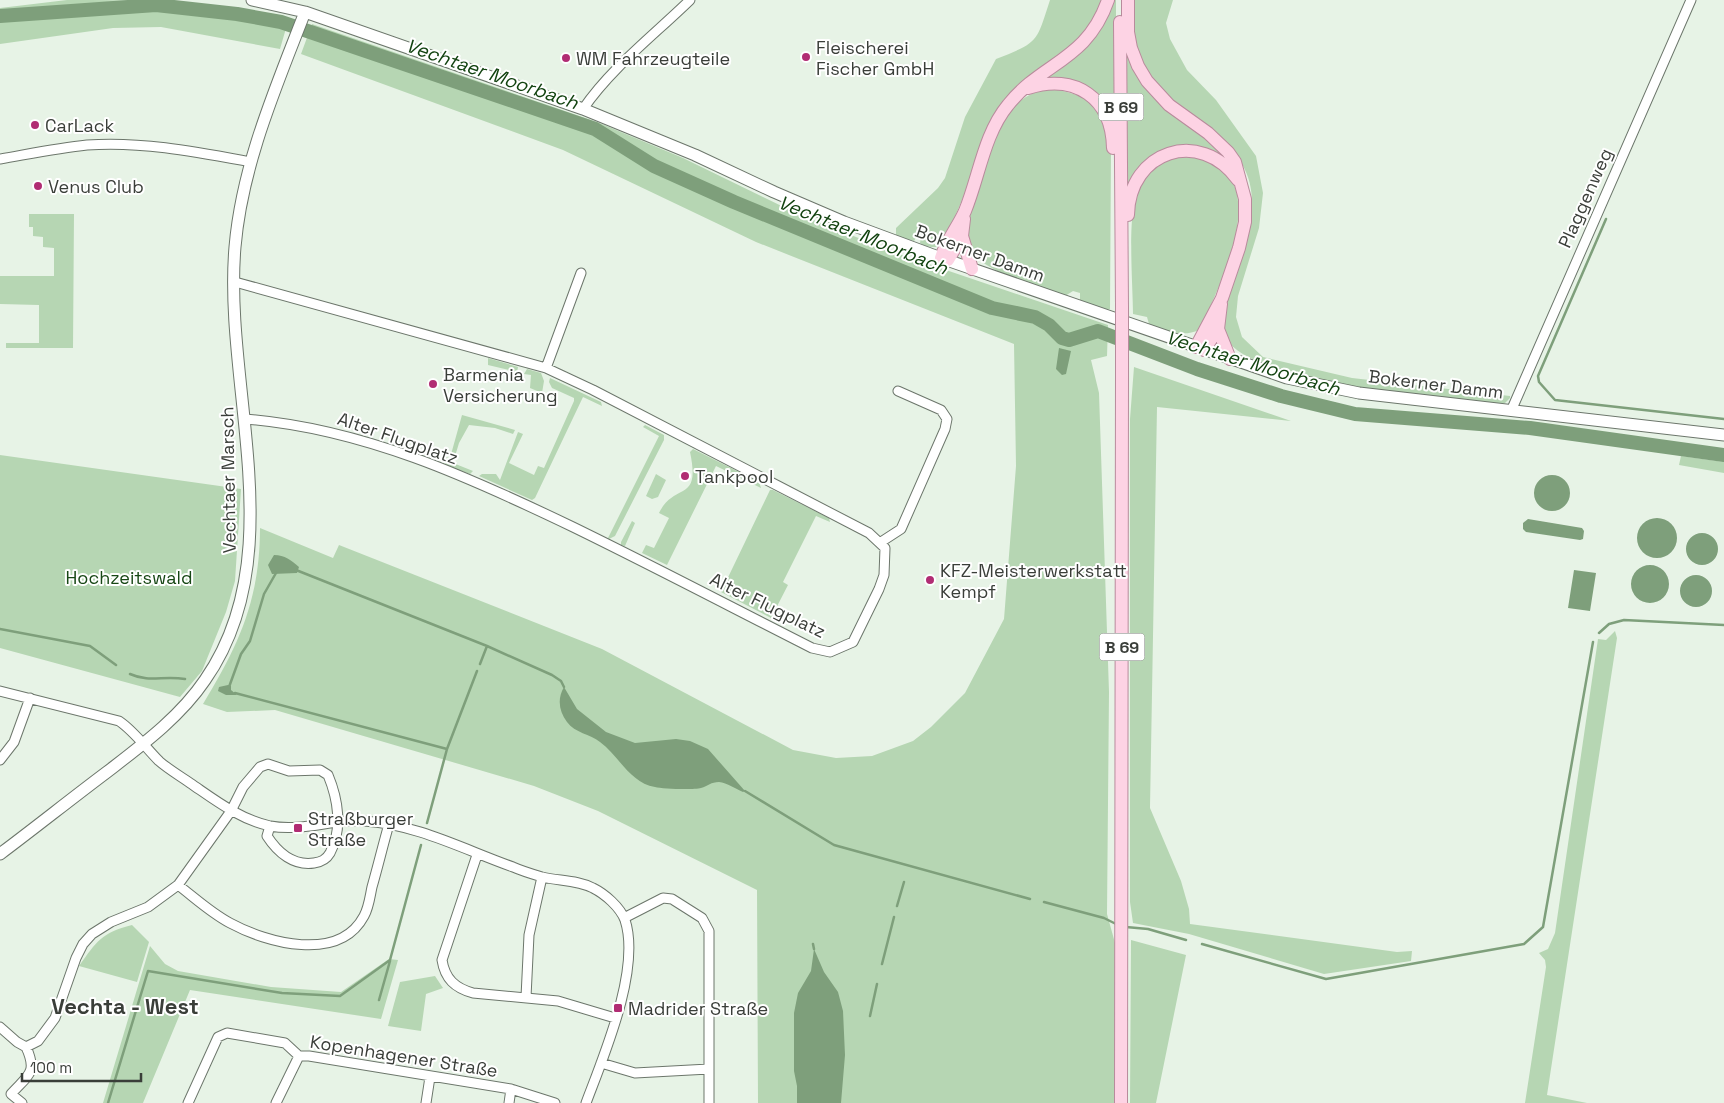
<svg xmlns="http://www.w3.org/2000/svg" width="1724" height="1103" font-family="'Space Grotesk',sans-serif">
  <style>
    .green { fill: #b6d6b3 }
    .water { fill: #7e9f7b }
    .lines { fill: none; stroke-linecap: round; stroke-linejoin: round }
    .stream { stroke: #7e9f7b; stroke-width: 2.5 }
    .river { stroke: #7e9f7b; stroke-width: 14 }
    .street-casing { stroke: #6c766b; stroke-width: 11 }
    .secondary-casing { stroke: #6c766b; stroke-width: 13 }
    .primary-casing { stroke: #b88b9c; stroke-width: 14 }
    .street { stroke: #fff; stroke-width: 9 }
    .secondary { stroke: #fff; stroke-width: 11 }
    .primary { stroke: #fdd3e4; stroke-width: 12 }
    .primary-bridge-casing { stroke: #b88b9c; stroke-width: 14; stroke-linecap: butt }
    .primary-bridge { stroke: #fdd3e4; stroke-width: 12 }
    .poi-dot { fill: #b12c73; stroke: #fff; stroke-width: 2 }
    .labels { text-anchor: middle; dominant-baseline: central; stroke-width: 4; stroke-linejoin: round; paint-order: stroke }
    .shield { fill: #fff; stroke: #757874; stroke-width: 1 }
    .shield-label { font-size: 16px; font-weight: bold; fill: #3a3e39 }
    .poi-label { font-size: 18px; fill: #3a3e39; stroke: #fff; text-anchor: start }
    .street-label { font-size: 18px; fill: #3a3e39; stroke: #fff }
    .park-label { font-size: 18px; fill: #174715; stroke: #fff }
    .water-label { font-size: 19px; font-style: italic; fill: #124310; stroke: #fff }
    .district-label { font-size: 22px; font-weight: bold; fill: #3a3e39; stroke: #fff }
  </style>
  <rect width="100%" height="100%" fill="#e7f3e6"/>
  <path class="green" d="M67,0C142,0 216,0 289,18L280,49L161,27L113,28L0,44V8Z
    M1050,0H1103L1081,40L1018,86L1005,99L948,233L936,247C930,247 925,247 920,243L921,237L917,236L914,241L896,236V228L938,188L945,178L965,117L996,59C1039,42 1036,43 1050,0Z
    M1113,0H1116V120L1102,99L1044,78C1084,56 1094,41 1113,0Z
    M1132,0H1173L1166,23L1170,39L1187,70L1216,100L1256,156L1263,193L1259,228L1238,296L1236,317L1242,337L1263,357L1352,378L1510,396V398L1505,403L1498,404C1449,399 1243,383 1224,335C1217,318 1233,283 1238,266C1249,232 1261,197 1242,164C1226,135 1199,125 1175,104C1155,88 1139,62 1133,38C1130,27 1132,12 1132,0Z
    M312,24L597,122L683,158L796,213L896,253L1108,325L1107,356L1091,360L1099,393L1109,692L1107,914L1115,943L1116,1103H758L757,890L598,811L534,786L275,710L227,712L203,704C239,645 260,599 260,528L333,558L339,545L602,649L793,750L836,758L872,756L913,741L931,727L965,693L1004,619L1016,466L1014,344L756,242L563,150L301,54Z
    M1129,55C1146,101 1167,109 1204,137C1213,144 1221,153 1230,161L1181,147L1126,190V56Z
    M1045,89H1056L1084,97L1099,114L1111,148L1110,309L1106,310L1080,300V293L1073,291L1065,296C1044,288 988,273 975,255C970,249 967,243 967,234C968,209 996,128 1013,108C1021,98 1032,93 1045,89Z
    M1182,155C1282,161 1224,278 1199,330C1182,338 1165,330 1149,324L1147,317L1133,314C1133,282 1126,209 1140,183C1149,167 1166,161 1182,155Z
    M29,214H74L73,348H6V343H39V305L0,304V276H54V248L43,247V237L33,236V227H29Z
    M488,358L518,367L517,372L488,365Z
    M1134,367L1291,421L1157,407L1150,808L1181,881L1189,909L1190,924L1397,952L1412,951L1411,961L1324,974L1189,934L1133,923L1130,902V419Z
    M527,369L541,373L544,381L542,393L530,388L531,375L524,374Z
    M550,378L601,402L602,406L583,397L535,498L532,500L479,476L482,474H496L500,480L518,432L523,434L509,463L534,475L538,466L544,468L574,401V398L552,388L549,382Z
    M462,415L515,430L513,434L495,428L469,425L459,443L453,463L473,471L470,474L442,464L444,457L450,458Z
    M645,425L664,435V440L615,536L607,540L659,436L643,427Z
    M693,449L759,482L761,488L716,466L667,565L642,553L646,545L654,548L669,518L659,513C675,481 701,504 690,452Z
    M0,455L241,489L235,581L226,612L202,671L180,697L0,648Z
    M1681,456L1724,462V473L1679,465Z
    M656,474L666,480L658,497L652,499L646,496Z
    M770,490H773L829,518L830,522L816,516L783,582L788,585L771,618L721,592Z
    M632,521L635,523L625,546L621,545V542Z
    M1615,631L1617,638L1547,1095L1587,1103H1525L1546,967L1545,960L1539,953L1548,949L1555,933L1598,639L1606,640Z
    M132,925L149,942L137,982L79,966C97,941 101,933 132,925Z
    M1131,940L1186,955L1156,1103H1130Z
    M150,946L165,964L178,971L271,987L341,992L389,959L398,960L381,1019L190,990L143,1103H103Z
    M435,976L443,988L426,994L421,1031L388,1026L400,982Z"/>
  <path class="water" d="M1059,348L1071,351L1066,374L1062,375L1056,369Z
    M1534 493a18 18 0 1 1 36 0a18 18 0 1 1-36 0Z
    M1637 538a20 20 0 1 1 40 0a20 20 0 1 1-40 0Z
    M1528,519L1582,528L1584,531L1583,539L1580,540L1526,532L1523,529V523Z
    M1686 549a16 16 0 1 1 32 0a16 16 0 1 1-32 0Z
    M274,555C285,555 291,560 299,567L297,573L272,574L268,565Z
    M1631 584a19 19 0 1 1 38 0a19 19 0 1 1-38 0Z
    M1574,570L1596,573L1590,611L1568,608Z
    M1680 591a16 16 0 1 1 32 0a16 16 0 1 1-32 0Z
    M228,685L231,686V690L237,695H226L218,691L219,687Z
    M564,687L577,709L606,732L635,743L676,739L690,741L708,749L745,791L743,792C736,789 727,783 719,782C711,782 708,786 701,788C694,790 662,789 655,787C630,783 619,756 600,742C590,734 575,733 567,722C559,711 557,699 564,687Z
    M814,949L824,972L838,992L843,1011L845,1055L841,1103H797V1086L794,1071V1013L798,993L811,971Z"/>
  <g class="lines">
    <path class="stream" d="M1606,219L1538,376L1539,382L1555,400L1724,419
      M296,570L487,646L552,675L561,681L564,687
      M0,629L90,646L116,665
      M1599,633L1609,624L1624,620L1724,625
      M480,664L487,646
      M130,674C150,683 163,675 185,679
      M229,687L241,654L250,641L264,594L276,573
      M235,693L447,749
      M745,791L834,845L1030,899
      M427,823L447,749L477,671
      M1044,902L1104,918L1116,924
      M897,906L904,882
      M1126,927L1148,929L1186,940
      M813,944L814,949
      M1202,944L1326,979L1524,944L1543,927L1593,642
      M882,964L894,917
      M379,1000L390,961
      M870,1016L877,984
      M108,1103L148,971L282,993L340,996L390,960L421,845"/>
    <path class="river" d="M0,16L156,5L237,14L281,22L595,129L654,166L734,202L992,308L1035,317L1049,325L1062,338L1069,340L1098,331L1197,369L1281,396L1355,414L1530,428L1724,455"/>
    <defs>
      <path id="street" d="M583,109C611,68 654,35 690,0
        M0,159C29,154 58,148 87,145C142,141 197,152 251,162
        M235,282L546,368L593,390L869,533L885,548L884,575L879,589L853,642L830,652L812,648C733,608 653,566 573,527C469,477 362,428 245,419
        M546,368L581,273
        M1511,411L1691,0
        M881,542L901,529L945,429L947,419L941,410L898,391
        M0,691L119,721C134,731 146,748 159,761C168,769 180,776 190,783C215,800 239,819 270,826C302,832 332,819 364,821C416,824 465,850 513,867C522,871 532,874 542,877C559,881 578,880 593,888C605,894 620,907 625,920C641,969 604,1055 586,1103
        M0,760L14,742L30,698
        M477,855L442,960C445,979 455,988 473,993L558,1001L615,1018
        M178,885C195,898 211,913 230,923C267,943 339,963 364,916C369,907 370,896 372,887C378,866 383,845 389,824
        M624,918L663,898L672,899L702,918L709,931V1103
        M526,997L529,935L542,877
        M0,1027L17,1042L26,1047C38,1073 28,1075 11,1094L22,1103
        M26,1047L38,1041L55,1018L76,958L83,944L92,934L111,922L148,907L178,885L231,811L243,787L260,767L268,764L289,771L320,770L328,775C338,799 343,829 330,853C326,860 321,862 314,863C294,866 278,853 267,836L270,826
        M601,1063L635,1073L709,1069
        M188,1103L218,1037L227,1033L285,1043L299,1056
        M276,1103L299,1056H309L511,1089L555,1103
        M426,1103L430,1077
        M509,1103L511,1089"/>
      <path id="secondary" d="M252,0L305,12L583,109L695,155L774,192L844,222L941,258L1287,378L1359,393L1724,435
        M0,854C36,827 71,799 107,772C142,745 180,717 205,680C293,554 223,387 235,247C242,165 276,87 305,12"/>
      <path id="primary" d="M1128,0V32L1131,48L1138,66L1147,81L1169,105L1208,133L1228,152L1235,162L1245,199V222L1239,248L1222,298L1196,347
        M1120,22L1122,307
        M1028,88C1075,73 1112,98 1113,148
        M1128,215C1129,151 1200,127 1238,180
        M962,236L972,269
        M941,258C946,241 958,227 965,211C979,177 984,134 1008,105C1042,62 1087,61 1108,0
        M948,260L962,236L964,219
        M1218,329L1230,359
        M1204,350L1218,329L1221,304
        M1121,1103L1122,373"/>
    </defs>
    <use href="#street" class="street-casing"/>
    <use href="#secondary" class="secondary-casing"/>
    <use href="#primary" class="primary-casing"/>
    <use href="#street" class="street"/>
    <use href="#secondary" class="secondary"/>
    <use href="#primary" class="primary"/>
    <defs>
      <path id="primary-bridge" d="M1122,307V373"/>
    </defs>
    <use href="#primary-bridge" class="primary-bridge-casing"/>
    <use href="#primary-bridge" class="primary-bridge"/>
  </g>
  <g class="poi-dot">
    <circle cx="806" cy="57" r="5"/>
    <circle cx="566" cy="58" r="5"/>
    <circle cx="35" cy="125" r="5"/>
    <circle cx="38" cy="186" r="5"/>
    <circle cx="433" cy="384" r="5"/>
    <circle cx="685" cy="476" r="5"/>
    <circle cx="930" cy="580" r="5"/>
    <rect x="293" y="823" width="10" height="10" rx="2.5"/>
    <rect x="613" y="1003" width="10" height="10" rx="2.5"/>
  </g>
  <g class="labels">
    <g class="shield">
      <rect x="1098.5" y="93.5" width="45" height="27" rx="4"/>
      <rect x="1099.5" y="633.5" width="45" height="27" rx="4"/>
    </g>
    <g class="shield-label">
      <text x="1121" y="107">B 69</text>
      <text x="1122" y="647">B 69</text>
    </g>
    <g class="poi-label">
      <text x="816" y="47">Fleischerei<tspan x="816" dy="21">Fischer GmbH</tspan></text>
      <text x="576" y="58">WM Fahrzeugteile</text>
      <text x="45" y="125">CarLack</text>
      <text x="48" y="186">Venus Club</text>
      <text x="443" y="374">Barmenia<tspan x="443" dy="21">Versicherung</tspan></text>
      <text x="695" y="476">Tankpool</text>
      <text x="940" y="570">KFZ-Meisterwerkstatt<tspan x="940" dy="21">Kempf</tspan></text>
      <text x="308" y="818">Straßburger<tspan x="308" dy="21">Straße</tspan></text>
      <text x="628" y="1008">Madrider Straße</text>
    </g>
    <g class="street-label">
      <text transform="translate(1585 198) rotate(-66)">Plaggenweg</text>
      <text transform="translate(980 253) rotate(20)">Bokerner Damm</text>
      <text transform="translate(1436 384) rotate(7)">Bokerner Damm</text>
      <text transform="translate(398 438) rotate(19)">Alter Flugplatz</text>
      <text transform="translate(228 480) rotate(-91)">Vechtaer Marsch</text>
      <text transform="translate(768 605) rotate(26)">Alter Flugplatz</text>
      <text transform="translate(404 1056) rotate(9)">Kopenhagener Straße</text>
    </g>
    <g class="park-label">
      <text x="129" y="577">Hochzeitswald</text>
    </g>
    <g class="water-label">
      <text transform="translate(492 74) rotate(19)">Vechtaer Moorbach</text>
      <text transform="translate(863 235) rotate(22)">Vechtaer Moorbach</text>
      <text transform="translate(1253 363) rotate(17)">Vechtaer Moorbach</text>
    </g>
    <g class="district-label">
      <text x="125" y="1006">Vechta - West</text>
    </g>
  </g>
  <path d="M22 1073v8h119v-8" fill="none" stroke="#3a3e39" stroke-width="2.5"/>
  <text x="30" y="1073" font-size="15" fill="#3a3e39" stroke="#ffffff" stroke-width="4" paint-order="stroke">100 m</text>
</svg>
